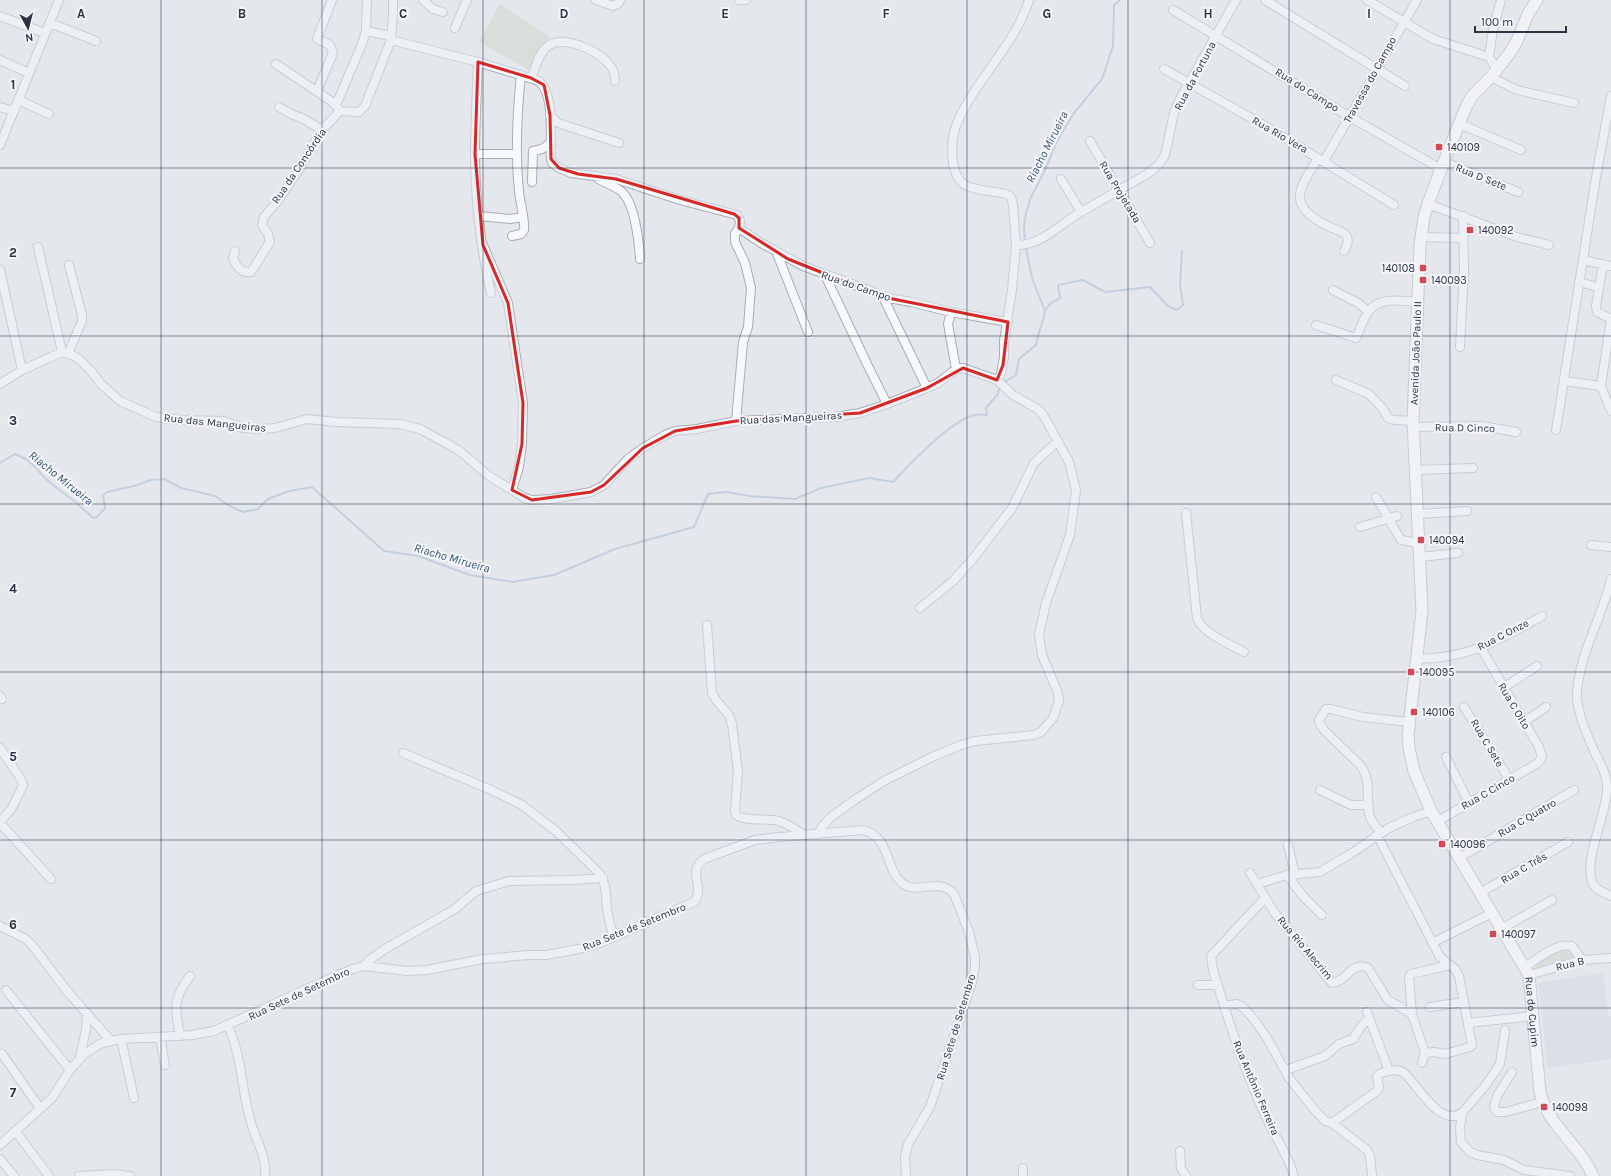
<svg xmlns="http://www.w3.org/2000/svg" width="1611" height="1176" font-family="Karla,sans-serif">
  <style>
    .built { fill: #d2d6de }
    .green { fill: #c9d6c5 }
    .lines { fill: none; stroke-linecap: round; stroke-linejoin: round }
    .stream { stroke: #9fb4cc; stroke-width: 2 }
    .minor-casing { stroke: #a9aeb7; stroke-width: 10 }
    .major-casing { stroke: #a3abb8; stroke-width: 13 }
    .minor { stroke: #f7f8fa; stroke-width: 8 }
    .major { stroke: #fff; stroke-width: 11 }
    .marked { fill: none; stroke: #d62828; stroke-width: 3; stroke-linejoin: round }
    .grid { fill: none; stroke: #2b3445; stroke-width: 1; stroke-opacity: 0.55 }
    .poi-dot { fill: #d1495b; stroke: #f4f6f9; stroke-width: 1.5 }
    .labels { text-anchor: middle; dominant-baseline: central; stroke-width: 4; stroke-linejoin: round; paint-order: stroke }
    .street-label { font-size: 11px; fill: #2b3445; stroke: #f4f6f9 }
    .poi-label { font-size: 11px; fill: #2b3445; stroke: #f4f6f9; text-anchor: start }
    .water-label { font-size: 12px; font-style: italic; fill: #34527a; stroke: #f4f6f9 }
    .grid-label { font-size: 13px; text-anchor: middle; font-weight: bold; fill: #2b3445; stroke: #f4f6f9; stroke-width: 4; stroke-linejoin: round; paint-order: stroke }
  </style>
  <rect width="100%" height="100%" fill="#e4e7ec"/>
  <path class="built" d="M1603,973L1608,1016H1611V1059L1548,1068L1538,983Z"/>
  <path class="green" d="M500,4L550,37L528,70L479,42Z
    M1568,947L1577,958L1537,970L1534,963L1559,948Z"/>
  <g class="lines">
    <path class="stream" d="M1025,242L1024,226L1026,213L1031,197L1044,172L1058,139L1074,113L1102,79L1113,46L1114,5L1120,0
      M1045,311L1050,304L1060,298L1058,285L1083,280L1105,292L1150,287L1168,306L1177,310L1183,305L1180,285L1182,251
      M1006,381L1016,375L1019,359L1036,345C1038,333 1043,322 1045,311L1032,278L1026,249
      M0,463L15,454L28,460L49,482L73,500L92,517L96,518L105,508L103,495L107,492L134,486L151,480L164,479L181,488L215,496L228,505L243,512L258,509L268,499L289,491L312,487L384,551L418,556L470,575L513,582L554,575L615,549L694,527L708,494L727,492L750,496L795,499L821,488L869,478L893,482C910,464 951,420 975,415C979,414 983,415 987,415L986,408L998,394L999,387"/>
    <defs>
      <path id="minor" d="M423,0L433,9L443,12
        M596,0L613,6L619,3L620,0
        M739,0H746
        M1265,0L1405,86
        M1367,0L1433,39L1489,57
        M1173,10L1350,117L1441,169
        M0,16L45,33
        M50,23L96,41
        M455,28L467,0
        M366,31L391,36
        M391,40L478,62L539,81C556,97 549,138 551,159L552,163L559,168L571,173L616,179L680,200L737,215L740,221L739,228L735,234V242L745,263L751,288L748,327L743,342L736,421
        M0,60L29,73
        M478,62C477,93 475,123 475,154C475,197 481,251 491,293
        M276,64L331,101L338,108
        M1164,69L1267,127L1394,205
        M1497,69L1489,57L1493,29L1501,0
        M1491,77L1517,90L1574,103
        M531,78C536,68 539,52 548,46C564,35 596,50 607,62C613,67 615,74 615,81
        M317,91L333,53L330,45L317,39L332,0
        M18,100L49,114
        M336,105L362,44L366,31L367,0
        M0,107L14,111
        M279,107L291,114L302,118L322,130
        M550,115L558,123L619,143
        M1460,124L1521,150
        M1090,141L1150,243
        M0,145L59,0
        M475,154H517
        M1318,158C1312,169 1300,184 1300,196C1299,210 1318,221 1328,226C1333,229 1340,230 1345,234C1350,239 1347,246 1344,251
        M1324,161L1417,0
        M1444,162L1518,192
        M597,178C605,183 615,186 622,192C635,204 639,242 640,259
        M1061,179L1081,212L1149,173L1159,164L1165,155L1174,113L1180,99L1236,0
        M532,182L533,151L542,149L549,144
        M1428,204L1517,237L1549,245
        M479,216L510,219L523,217
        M739,228L761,243L803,266L871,291L883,297L911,302L951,312L1008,322
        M512,236L521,234L524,230C525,217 520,204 519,191C515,152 517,113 521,75
        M1421,237L1463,238
        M483,245L508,303L523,403L522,444L519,467L512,490
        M1016,245C1041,246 1060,224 1081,212
        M38,247L62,352
        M235,251L233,258C236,266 242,274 251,272L270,242L268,234L262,225L264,217L276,203L297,173L322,130L340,111L359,112L365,106L391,40L393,15V0
        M776,251L808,332
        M1583,260L1611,266
        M1603,265L1596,306L1597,312L1611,319L1601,386L1611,411
        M0,270L22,370
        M825,275L867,364L887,404
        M1579,282L1598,287
        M1333,290L1358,303L1368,311
        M883,297L927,388
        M951,312L948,324L956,369
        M1316,325L1356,338C1360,330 1363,319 1368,312C1379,296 1402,301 1418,302
        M1460,347L1464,271L1463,216
        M68,354L82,321V315L69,265
        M997,380L1001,374L1004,357V341L1012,290L1016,245L1013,204L1011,197L1006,194C994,191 979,191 967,186C948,177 950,138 958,121C977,78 1015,45 1029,0
        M1336,380L1369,394L1383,409L1388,418L1394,420L1413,421
        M1564,381L1601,386
        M0,384L22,370L62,352L74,356L79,359L91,371L101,384L120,401L156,417L179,420L224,421L243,428L260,429L275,428L307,419L337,422L400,424L420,429L446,443L461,452L489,476L525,498L532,500L552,499L591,492L604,485L628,459L643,448L665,435L675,431L697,429L736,421L835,417L860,413L887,404L927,388L938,383L956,369L963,368L997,380L1013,395L1039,410L1045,418L1069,462L1076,490L1070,535L1046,603L1039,634L1042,655L1058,693L1059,701L1053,718L1041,732L1034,735L975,741L961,745L932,757L884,781L856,799L831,817L822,827L818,834
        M1413,427L1482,426L1516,432
        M1556,430L1595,183L1611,96
        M1416,470L1473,468
        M1376,497L1401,540L1419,543
        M1186,513L1197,618C1202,633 1230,644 1244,652
        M1418,514L1467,511
        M1360,527L1397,516
        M1591,545L1611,547
        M1420,557L1458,553
        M1611,579C1602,618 1580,652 1577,692C1576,711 1588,737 1595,753C1601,764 1608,777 1607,790C1606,816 1584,858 1592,882C1594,889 1605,893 1611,896
        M920,608L953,581L972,560L1012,508L1034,463L1058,441
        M707,625L712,693L716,700L729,715L732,724L738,771L735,811L736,815C746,822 767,818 779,821C788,824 797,830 804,835
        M1417,659C1470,658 1497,641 1542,616
        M1503,688L1537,666
        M0,696L2,699
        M1464,707L1509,779
        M1524,722L1546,707
        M0,748L21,779L23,785L12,808L0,822
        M403,753L489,789L522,805L557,832L600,874C608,887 605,900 608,915C609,922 612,930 613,937
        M1446,757L1469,803
        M1320,790L1351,805H1369
        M1438,821L1538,763L1542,757L1539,747L1481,648
        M0,823L51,879
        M1381,832C1377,828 1373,824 1371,819C1363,802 1374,785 1361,766L1324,730L1320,724L1319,720L1326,709H1331L1363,717L1409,722
        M1377,835L1440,957L1455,969L1459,976L1472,1045L1470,1047L1445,1054L1434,1052L1425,1053
        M1288,845L1295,875
        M1459,858L1574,790
        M1250,873L1274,912L1332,983C1347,982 1352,960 1368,968L1388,1000L1412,1014
        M1287,875L1302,895L1322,915
        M1257,884L1287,875L1320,872L1352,853L1389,828L1413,817L1431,811
        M1480,893L1568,842
        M0,926L26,939L32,945L67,991L111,1041
        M1501,929L1552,900
        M1432,943L1492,913
        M364,966L368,961L385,949L455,909L476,891L509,881L574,880L603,878
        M1525,967C1538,959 1556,942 1572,946L1582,960
        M1529,975L1582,960L1611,958
        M1198,985H1218
        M6,990L70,1070
        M1224,1006L1213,970L1211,956L1265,898
        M1430,1007L1464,1002
        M1367,1012L1389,1071
        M1468,1023L1533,1016
        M228,1026C243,1058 241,1093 252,1126C257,1142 267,1158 265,1176
        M1505,1030L1500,1064L1485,1086L1462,1113L1460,1128L1461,1142L1470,1152L1477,1155L1504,1160L1524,1170L1570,1176
        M180,1036C175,1008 172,1000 190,976
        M160,1037L165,1065
        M121,1039L134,1098
        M2,1054L40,1108
        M80,1057L86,1029L87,1014
        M1422,1063L1425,1053L1412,1014L1409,977L1411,974L1450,965
        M1286,1070L1325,1056L1339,1044L1353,1039L1362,1025L1368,1020
        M1512,1072L1497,1096L1494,1107L1497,1112H1506L1542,1102
        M1332,1123L1377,1091L1379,1088L1377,1076C1384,1070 1395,1069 1403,1072C1418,1084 1439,1128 1462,1113
        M16,1132L49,1176
        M0,1145L52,1098L70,1070L84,1054L102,1043L121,1039L192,1035L214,1031L331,978L353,969L364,966L407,971L427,970L483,959L529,955H546L579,949L600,943L694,902C706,887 686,872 704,859L755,840L779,837L863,830C891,837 884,867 902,883C916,896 939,876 954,894L969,932L975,957V967L972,982L933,1098L930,1107L908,1144L905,1157L906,1176
        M1180,1151L1181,1168L1186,1176
        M0,1159L14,1176
        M79,1176L114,1174L130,1176
        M1023,1176V1168
        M1294,1176C1288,1154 1274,1136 1265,1115C1249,1080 1236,1043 1224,1006L1237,1004L1244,1008L1256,1022L1267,1038L1289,1078L1313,1108L1325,1121L1332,1123L1367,1150L1370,1156L1372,1176"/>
      <g id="major">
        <path id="s1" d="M1537,0L1528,14L1517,41L1509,54L1491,77L1472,96L1466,107L1441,169L1428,204L1424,217L1420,245L1413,421L1422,611L1408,735L1409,748L1414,771L1431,811L1529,975L1540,1092C1546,1118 1567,1136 1582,1157C1587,1163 1590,1170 1593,1176"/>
      </g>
    </defs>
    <use href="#minor" class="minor-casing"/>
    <use href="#major" class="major-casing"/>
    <use href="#minor" class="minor"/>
    <use href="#major" class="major"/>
  </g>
  <path d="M0 0H1611V1176H0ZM478,62L531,78L544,85L550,115L551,159L559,168L578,174L616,179L734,214L739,218V228L788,259L883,297L1008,322L1003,365L997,380L963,368L927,388L860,413L736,421L675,431L643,448L604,485L591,492L532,500L512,490L522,444L523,403L508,303L483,245L475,154Z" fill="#e4e7ec" fill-opacity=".55" fill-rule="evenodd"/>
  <path class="marked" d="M478,62L531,78L544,85L550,115L551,159L559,168L578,174L616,179L734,214L739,218V228L788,259L883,297L1008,322L1003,365L997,380L963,368L927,388L860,413L736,421L675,431L643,448L604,485L591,492L532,500L512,490L522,444L523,403L508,303L483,245L475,154Z"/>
  <path class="grid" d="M161,0V1176M322,0V1176M483,0V1176M644,0V1176M806,0V1176M967,0V1176M1128,0V1176M1289,0V1176M1450,0V1176M0,168H1611M0,336H1611M0,504H1611M0,672H1611M0,840H1611M0,1008H1611"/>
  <g class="poi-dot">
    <rect x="1435" y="143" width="8" height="8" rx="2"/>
    <rect x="1466" y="226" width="8" height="8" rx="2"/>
    <rect x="1419" y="264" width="8" height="8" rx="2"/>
    <rect x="1419" y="276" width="8" height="8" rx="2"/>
    <rect x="1417" y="536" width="8" height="8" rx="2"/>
    <rect x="1407" y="668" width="8" height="8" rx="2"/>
    <rect x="1410" y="708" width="8" height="8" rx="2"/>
    <rect x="1438" y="840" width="8" height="8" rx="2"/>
    <rect x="1489" y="930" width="8" height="8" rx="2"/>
    <rect x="1540" y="1103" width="8" height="8" rx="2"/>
  </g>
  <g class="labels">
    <g class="street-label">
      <text transform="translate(1195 76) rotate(-62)">Rua da Fortuna</text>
      <text transform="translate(1370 80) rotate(-61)">Travessa do Campo</text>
      <text transform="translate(1307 90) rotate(32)">Rua do Campo</text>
      <text transform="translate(1280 135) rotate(30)">Rua Rio Vera</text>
      <text transform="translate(299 166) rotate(-56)">Rua da Concórdia</text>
      <text transform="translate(1481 177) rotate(22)">Rua D Sete</text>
      <text transform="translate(1120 192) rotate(59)">Rua Projetada</text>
      <text transform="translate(856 286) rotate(19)">Rua do Campo</text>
      <text transform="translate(1416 353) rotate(-88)">Avenida João Paulo II</text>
      <text transform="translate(791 418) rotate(-3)">Rua das Mangueiras</text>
      <text transform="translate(215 423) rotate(6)">Rua das Mangueiras</text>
      <text transform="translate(1465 428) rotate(1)">Rua D Cinco</text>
      <text transform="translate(1503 635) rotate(-27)">Rua C Onze</text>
      <text transform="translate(1514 706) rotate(59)">Rua C Oito</text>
      <text transform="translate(1487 743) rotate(59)">Rua C Sete</text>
      <text transform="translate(1488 792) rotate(-30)">Rua C Cinco</text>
      <text transform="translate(1527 818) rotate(-30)">Rua C Quatro</text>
      <text transform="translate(1524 868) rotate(-30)">Rua C Três</text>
      <text transform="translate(634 927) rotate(-22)">Rua Sete de Setembro</text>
      <text transform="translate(1305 948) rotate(50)">Rua Rio Alecrim</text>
      <text transform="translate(1570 964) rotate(-14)">Rua B</text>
      <text transform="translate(299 994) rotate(-25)">Rua Sete de Setembro</text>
      <text stroke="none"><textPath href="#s1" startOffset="1075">Rua do Cupim</textPath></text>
      <text transform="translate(956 1027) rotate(-73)">Rua Sete de Setembro</text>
      <text transform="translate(1256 1088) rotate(67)">Rua Antônio Ferreira</text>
    </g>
    <g class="poi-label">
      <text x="1447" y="147">140109</text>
      <text x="1478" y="230">140092</text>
      <text x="1415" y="268" text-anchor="end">140108</text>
      <text x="1431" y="280">140093</text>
      <text x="1429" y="540">140094</text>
      <text x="1419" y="672">140095</text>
      <text x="1422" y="712">140106</text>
      <text x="1450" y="844">140096</text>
      <text x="1501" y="934">140097</text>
      <text x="1552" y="1107">140098</text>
    </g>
    <g class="water-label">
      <text transform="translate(1047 147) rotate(-63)">Riacho Mirueira</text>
      <text transform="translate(61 478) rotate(39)">Riacho Mirueira</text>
      <text transform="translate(452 558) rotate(16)">Riacho Mirueira</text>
    </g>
  </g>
  <g class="grid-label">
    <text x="81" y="18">A</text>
    <text x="242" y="18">B</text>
    <text x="403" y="18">C</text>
    <text x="564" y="18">D</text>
    <text x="725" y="18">E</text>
    <text x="886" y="18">F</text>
    <text x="1047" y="18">G</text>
    <text x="1208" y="18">H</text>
    <text x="1369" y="18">I</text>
    <text x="13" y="89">1</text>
    <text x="13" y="257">2</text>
    <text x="13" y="425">3</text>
    <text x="13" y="593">4</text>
    <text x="13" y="761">5</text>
    <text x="13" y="929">6</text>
    <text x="13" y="1097">7</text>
  </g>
  <g transform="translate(28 28) rotate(173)" stroke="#f4f6f9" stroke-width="3" paint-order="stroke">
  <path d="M0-3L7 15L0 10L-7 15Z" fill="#2b3445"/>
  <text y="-6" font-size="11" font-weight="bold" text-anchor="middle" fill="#2b3445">N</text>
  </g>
  <path d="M1475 26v6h91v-6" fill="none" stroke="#2b3445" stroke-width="2"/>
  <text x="1481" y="26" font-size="12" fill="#2b3445" stroke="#f4f6f9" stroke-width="3" paint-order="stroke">100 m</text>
</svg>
